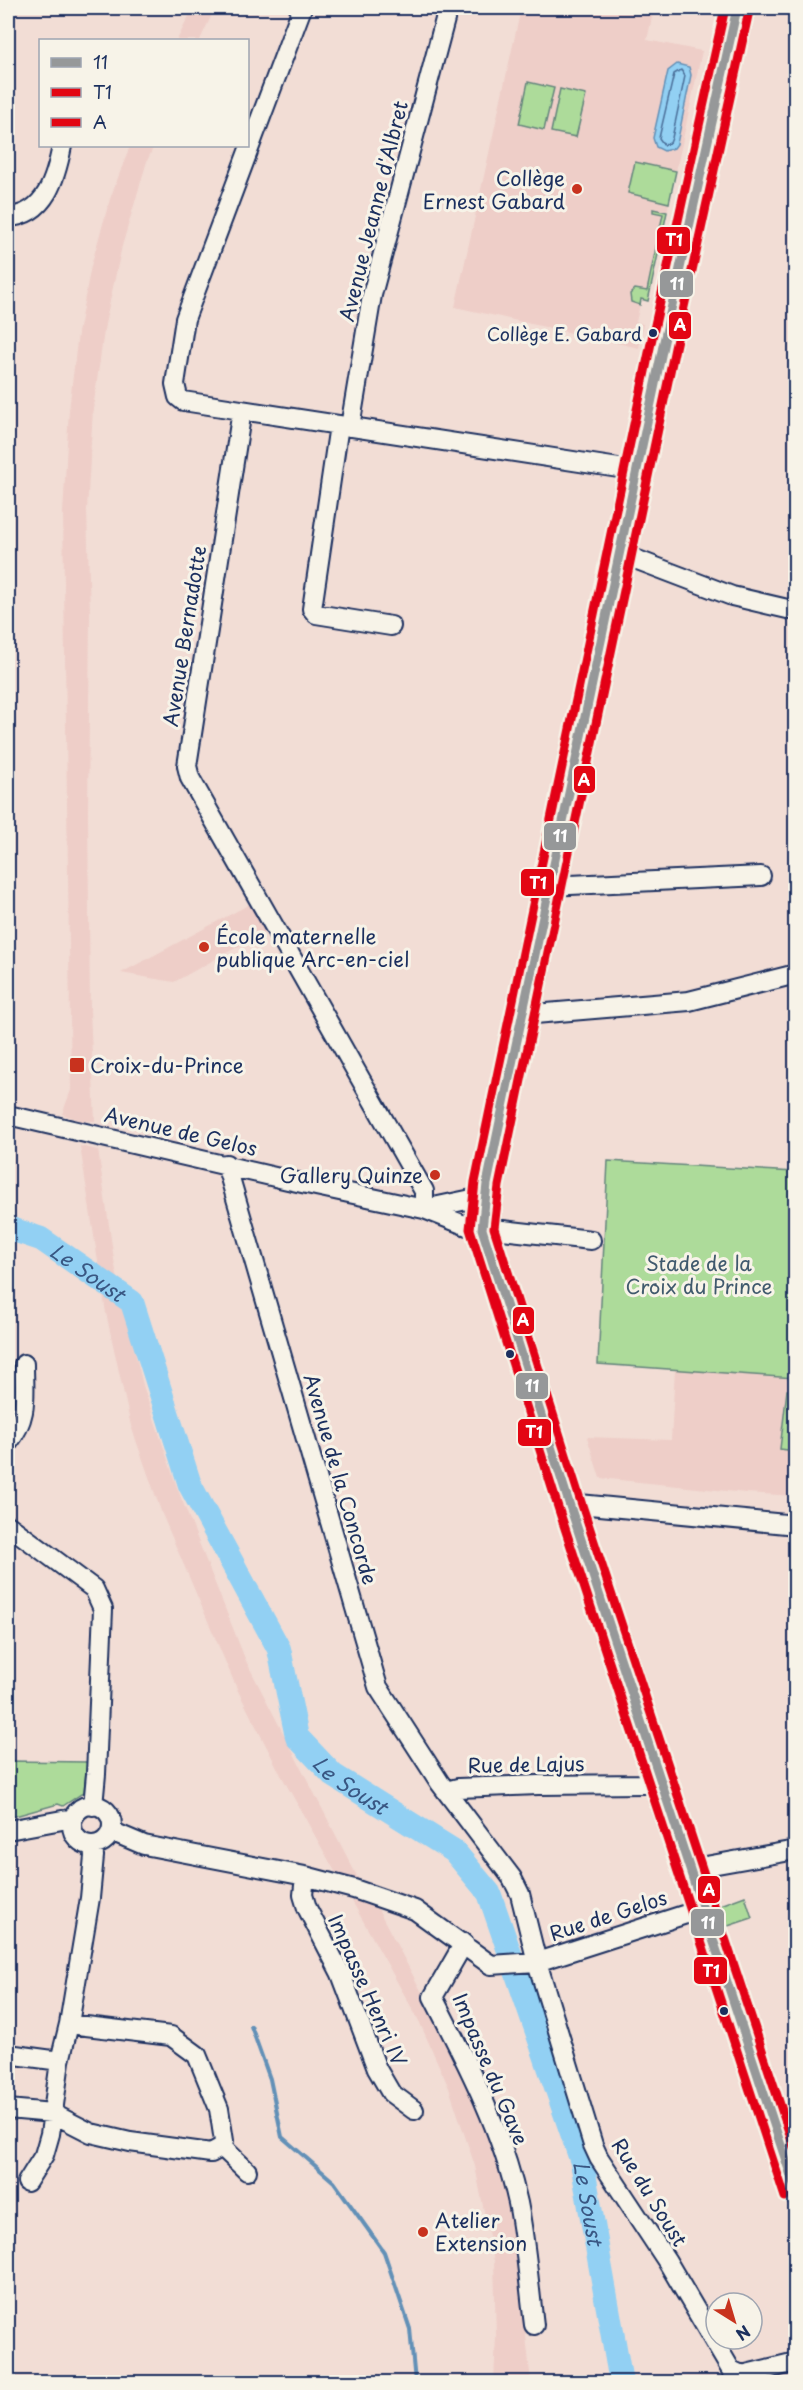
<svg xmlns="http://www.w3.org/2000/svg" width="803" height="2390" font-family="'Playpen Sans',sans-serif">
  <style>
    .built { fill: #eecec8 }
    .green { fill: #addb9a; stroke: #64857c; stroke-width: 1.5 }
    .water { fill: #92d0f3; stroke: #6290b7; stroke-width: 1.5 }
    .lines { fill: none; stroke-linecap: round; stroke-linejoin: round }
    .shore { stroke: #4b6f9a; stroke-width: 1.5 }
    .stream { stroke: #6290b7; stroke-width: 4 }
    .river { stroke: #92d0f3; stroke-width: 24 }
    .minor-casing { stroke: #1b2f5e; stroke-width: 22 }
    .major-casing { stroke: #1b2f5e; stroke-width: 28 }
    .minor { stroke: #f7f3e8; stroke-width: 18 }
    .major { stroke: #f7f3e8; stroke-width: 24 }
    .bus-1-casing { stroke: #f7f3e8; stroke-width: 14 }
    .bus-2-casing { stroke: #f7f3e8; stroke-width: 14 }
    .bus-3-casing { stroke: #f7f3e8; stroke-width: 14 }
    .bus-1 { stroke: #969899; stroke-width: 9 }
    .bus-2 { stroke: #e30613; stroke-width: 9 }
    .bus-3 { stroke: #e30613; stroke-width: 9 }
    .poi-dot { fill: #c8321e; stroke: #f7f3e8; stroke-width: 2 }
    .bus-dot { fill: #1b2f5e; stroke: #f7f3e8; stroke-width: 2 }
    .labels { text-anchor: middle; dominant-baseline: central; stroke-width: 6; stroke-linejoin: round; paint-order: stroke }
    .bus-label { font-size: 18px; fill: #1b2f5e; stroke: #f7f3e8; text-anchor: end }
    .poi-label { font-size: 20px; fill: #1b2f5e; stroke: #f7f3e8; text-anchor: start }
    .street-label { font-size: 20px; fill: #1b2f5e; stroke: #f7f3e8 }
    .park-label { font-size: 20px; fill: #405a6d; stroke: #f7f3e8 }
    .water-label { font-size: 21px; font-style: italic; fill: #395783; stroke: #f7f3e8 }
    .line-badge { stroke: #f7f3e8; stroke-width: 2 }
    .badge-label { font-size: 16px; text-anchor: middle; font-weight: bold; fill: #fff }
  </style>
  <rect width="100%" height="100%" fill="#f2ddd5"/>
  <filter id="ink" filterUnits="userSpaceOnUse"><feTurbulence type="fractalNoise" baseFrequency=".0167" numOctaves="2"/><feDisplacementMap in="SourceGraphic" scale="12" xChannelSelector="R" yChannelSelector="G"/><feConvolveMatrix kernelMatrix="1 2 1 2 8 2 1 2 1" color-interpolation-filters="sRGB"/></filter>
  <g filter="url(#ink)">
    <path class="built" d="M193,8H215L200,40H177Z
      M532,8H654L647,40L702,51L648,301L641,300L636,322L643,324L639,348L455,307L520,13L531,15Z
      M130,146H154L147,161L122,246L105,324L93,409L87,510L90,613L88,814L90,1010L95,1121H82L62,1114L71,1090L63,513L69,410L78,333L91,266L110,199Z
      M250,904L266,931L174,982L121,973Z
      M80,1146L98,1150L115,1266L123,1302L143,1385L178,1490L246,1661L359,1880L337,1875L281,1775L238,1691L162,1514L131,1426L106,1313Z
      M675,1369L795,1378V1496L746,1493L600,1478L587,1437L671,1440Z
      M352,1901L375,1903L451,2048L481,2112L504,2182L515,2234L531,2382H494L496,2336L494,2261L475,2166L449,2088L419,2021Z"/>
    <path class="green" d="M528,82L554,88L544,130L519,124Z
      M560,89L586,95L576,137L551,132Z
      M635,162L676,171L669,203L628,193Z
      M653,209L667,212L648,301L641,299L640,305L631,302L630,294L635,289L647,291L663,214L653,212Z
      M608,1161L795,1172V1378L598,1364Z
      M787,1390L795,1391V1451L780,1449Z
      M8,1761L87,1762L84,1792L63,1806L58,1804L8,1818Z
      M745,1896L752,1918L725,1927L718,1906Z"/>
    <path class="water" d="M677,64L689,67L691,75L677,144L674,148L664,151L656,147L653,138L668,71Z"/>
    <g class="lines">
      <path class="shore" d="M681,70L685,76L672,138L670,143L664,145L659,138L674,74Z"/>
      <path class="stream" d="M251,2026L270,2079L282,2137L334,2182L384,2252L410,2329L415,2382"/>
      <path class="river" id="s1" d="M8,1228L41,1239L132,1302L190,1485L279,1649L297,1737L333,1775L454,1851L489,1893L582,2162L621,2382"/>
      <defs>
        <path id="minor" d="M302,8L185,319L175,384L178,397L183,401L638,471
          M8,217C46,215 56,177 62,146
          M242,410L187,766L190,778L424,1191V1209
          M339,425L312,609L316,614L391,626
          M350,427L372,295L448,8
          M620,556L635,559L732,596L796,611
          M549,886L761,876
          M523,1015L689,1001L796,974
          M8,1115L288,1180L424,1209L467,1226L591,1240
          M226,1164L378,1687L440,1783L512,1878L520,1894L537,1962L593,2145L599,2158L667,2261L731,2370L742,2375L796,2362
          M424,1209L486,1196
          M8,1443C29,1417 24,1396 24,1364
          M569,1503L796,1525
          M8,1525L94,1589L103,1609L96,1774L93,1806
          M446,1791L458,1788L538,1785L644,1784L661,1782
          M72 1825a20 20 0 1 1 40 0a20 20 0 1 1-40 0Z
          M8,1830L73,1818
          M111,1831L144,1845L305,1876L354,1889L415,1910L491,1965L537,1962L702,1909
          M689,1869L796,1850
          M305,1876L303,1895L307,1908L341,1974L377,2069L391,2093L414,2110
          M464,1943L433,1997C467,2063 502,2130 518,2203C526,2243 529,2285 534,2325
          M8,2054L60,2061
          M8,2109L52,2113L91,2133L130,2142L211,2153L222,2147L224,2141L219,2109L197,2055L171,2036L69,2024
          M222,2147L247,2171
          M27,2182L44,2155L50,2134L60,2061L69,2024L90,1898L94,1856L93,1845"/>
        <path id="major" d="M737,8L663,346L620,556L508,1083L487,1184L482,1229L569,1503L796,2193"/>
      </defs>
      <use href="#minor" class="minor-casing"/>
      <use href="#major" class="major-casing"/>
      <use href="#minor" class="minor"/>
      <use href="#major" class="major"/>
      <defs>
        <path id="bus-1" d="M737,8L663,346L508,1083L487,1184L482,1229L569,1503L796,2191"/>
        <path id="bus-2" d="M725,8L651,343L496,1081L475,1182L470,1229L558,1507L785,2197"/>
        <path id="bus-3" d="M749,11L675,348L520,1085L499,1186L494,1228L580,1499L796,2153"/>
      </defs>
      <use href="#bus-1" class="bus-1-casing"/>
      <use href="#bus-2" class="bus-2-casing"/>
      <use href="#bus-3" class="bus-3-casing"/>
      <use href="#bus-1" class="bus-1"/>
      <use href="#bus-2" class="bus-2"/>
      <use href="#bus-3" class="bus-3"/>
    </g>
  </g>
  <g class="poi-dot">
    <circle cx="577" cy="189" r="6"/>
    <circle cx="204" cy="947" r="6"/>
    <rect x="69" y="1057" width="16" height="16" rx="3"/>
    <circle cx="435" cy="1175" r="6"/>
    <circle cx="423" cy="2232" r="6"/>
  </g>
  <g class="bus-dot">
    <circle cx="653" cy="333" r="5"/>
    <circle cx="510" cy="1354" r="5"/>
    <circle cx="724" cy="2011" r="5"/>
  </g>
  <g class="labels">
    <g class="bus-label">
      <text x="642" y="333">Collège E. Gabard</text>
    </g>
    <g class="poi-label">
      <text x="565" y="178" text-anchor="end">Collège<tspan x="565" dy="23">Ernest Gabard</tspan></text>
      <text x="216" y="936">École maternelle<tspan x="216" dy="23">publique Arc-en-ciel</tspan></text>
      <text x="90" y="1065">Croix-du-Prince</text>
      <text x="423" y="1175" text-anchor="end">Gallery Quinze</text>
      <text x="435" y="2220">Atelier<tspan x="435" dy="23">Extension</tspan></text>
    </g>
    <g class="street-label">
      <text transform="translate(373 211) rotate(-76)">Avenue Jeanne d'Albret</text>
      <text transform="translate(184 636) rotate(-81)">Avenue Bernadotte</text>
      <text transform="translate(181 1131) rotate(13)">Avenue de Gelos</text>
      <text transform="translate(341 1479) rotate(74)">Avenue de la Concorde</text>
      <text transform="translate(526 1764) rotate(-1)">Rue de Lajus</text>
      <text transform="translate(608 1915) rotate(-18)">Rue de Gelos</text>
      <text transform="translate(368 1990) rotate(66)">Impasse Henri IV</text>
      <text transform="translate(491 2069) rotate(67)">Impasse du Gave</text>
      <text transform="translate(650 2192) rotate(58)">Rue du Soust</text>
    </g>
    <g class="park-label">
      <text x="699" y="1263">Stade de la<tspan x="699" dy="23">Croix du Prince</tspan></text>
    </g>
    <g class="water-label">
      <text stroke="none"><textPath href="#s1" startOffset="92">Le Soust</textPath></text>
      <text stroke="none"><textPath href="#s1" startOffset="686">Le Soust</textPath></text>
      <text stroke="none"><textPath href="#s1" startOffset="1190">Le Soust</textPath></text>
    </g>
  </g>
  <g class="line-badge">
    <rect x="656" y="226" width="35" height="29" rx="6" fill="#e30613"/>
    <rect x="659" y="270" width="35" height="28" rx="6" fill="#969899"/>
    <rect x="668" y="311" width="24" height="29" rx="6" fill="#e30613"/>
    <rect x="573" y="765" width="23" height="29" rx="6" fill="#e30613"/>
    <rect x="543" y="822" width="34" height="29" rx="6" fill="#969899"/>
    <rect x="520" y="868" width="35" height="29" rx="6" fill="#e30613"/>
    <rect x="512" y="1306" width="23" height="29" rx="6" fill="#e30613"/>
    <rect x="515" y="1372" width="34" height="28" rx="6" fill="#969899"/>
    <rect x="517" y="1418" width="35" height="29" rx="6" fill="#e30613"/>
    <rect x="697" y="1875" width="24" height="29" rx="6" fill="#e30613"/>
    <rect x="690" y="1908" width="35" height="29" rx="6" fill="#969899"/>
    <rect x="693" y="1956" width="35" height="29" rx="6" fill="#e30613"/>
  </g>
  <g class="badge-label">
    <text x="674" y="246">T1</text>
    <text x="677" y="290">11</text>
    <text x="680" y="331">A</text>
    <text x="584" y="786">A</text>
    <text x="560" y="842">11</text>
    <text x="538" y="889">T1</text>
    <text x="523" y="1326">A</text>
    <text x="532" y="1392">11</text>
    <text x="534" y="1438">T1</text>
    <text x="709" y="1896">A</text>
    <text x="708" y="1929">11</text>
    <text x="711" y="1977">T1</text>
  </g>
  <rect width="803" height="2390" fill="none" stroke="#f7f3e8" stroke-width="30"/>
  <rect x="15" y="15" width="773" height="2360" fill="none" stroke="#1b2f5e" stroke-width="2" filter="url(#ink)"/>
  <rect x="39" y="39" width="210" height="108" fill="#f7f3e8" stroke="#9fa5b1" stroke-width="1.5"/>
  <rect x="51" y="58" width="30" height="9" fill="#969899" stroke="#9fa5b1" stroke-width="1.5"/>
  <text x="93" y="69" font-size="18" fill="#1b2f5e">11</text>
  <rect x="51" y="88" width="30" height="9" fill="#e30613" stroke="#9fa5b1" stroke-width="1.5"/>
  <text x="93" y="99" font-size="18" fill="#1b2f5e">T1</text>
  <rect x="51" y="118" width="30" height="9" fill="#e30613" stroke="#9fa5b1" stroke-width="1.5"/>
  <text x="93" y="129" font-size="18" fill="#1b2f5e">A</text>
  <g transform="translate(734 2321) rotate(143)"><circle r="28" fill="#f7f3e8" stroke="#9fa5b1" stroke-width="1.5"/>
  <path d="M0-4.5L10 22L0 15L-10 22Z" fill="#c8321e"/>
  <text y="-9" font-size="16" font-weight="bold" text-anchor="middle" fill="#1b2f5e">N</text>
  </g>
</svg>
